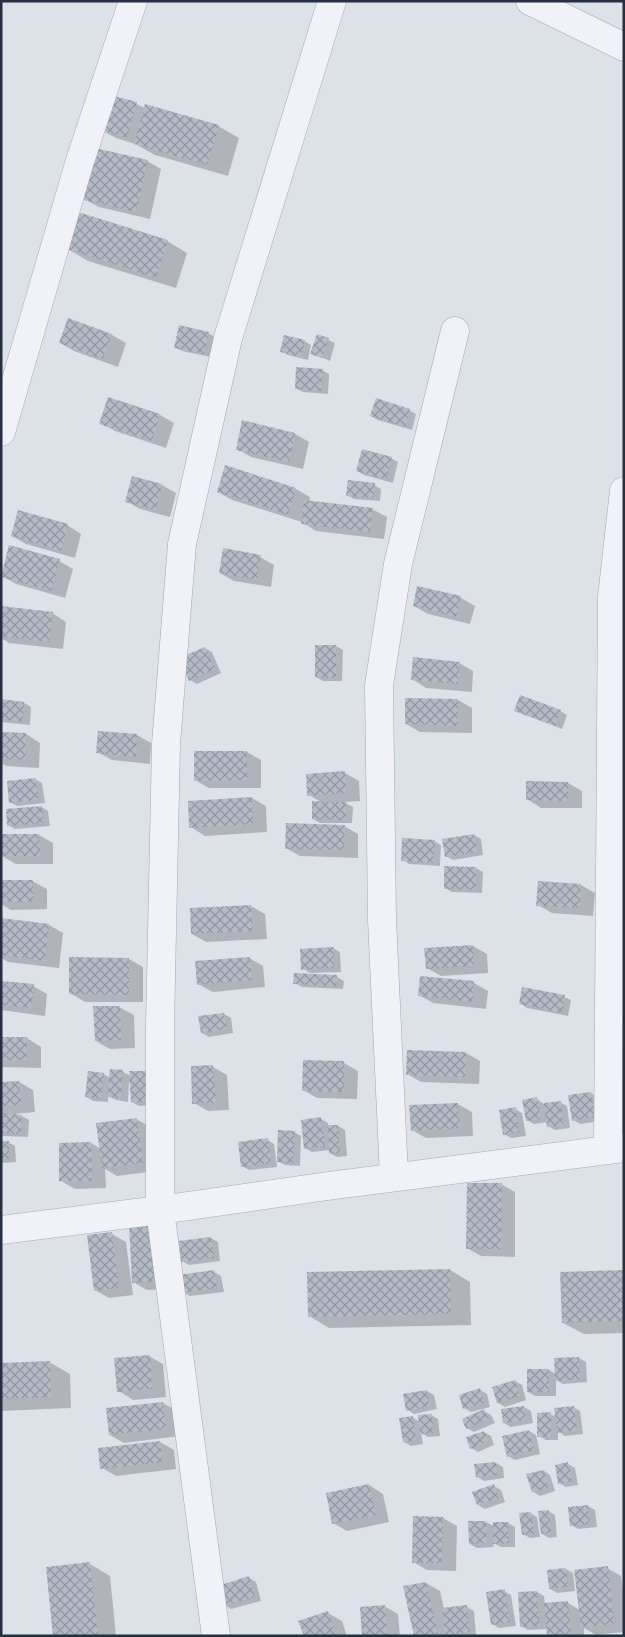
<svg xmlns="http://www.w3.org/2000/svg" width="625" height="1637" font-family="'Titillium Web',sans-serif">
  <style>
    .shadow { fill: #0003 }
    .building { fill: url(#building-cross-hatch) }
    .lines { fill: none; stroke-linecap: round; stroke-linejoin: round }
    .minor-casing { stroke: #a2a9b3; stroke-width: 29 }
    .minor { stroke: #f0f2f7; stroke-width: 28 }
  </style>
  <defs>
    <pattern id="building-cross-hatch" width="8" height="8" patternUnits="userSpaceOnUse" patternTransform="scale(1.25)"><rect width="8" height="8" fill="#b4bbc6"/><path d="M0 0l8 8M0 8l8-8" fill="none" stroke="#9298a2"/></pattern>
  </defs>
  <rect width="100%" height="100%" fill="#dde2e9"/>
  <path class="shadow" d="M136,104L145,108L218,126L239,138L228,176L155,155L135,144L116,138L101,130Z
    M147,161L161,169L150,219L99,207L84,199Z
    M167,241L187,253L176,288L88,261L68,249Z
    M68,319L112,335L126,343L118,367L74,351L60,343Z
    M208,333L215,337L211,357L182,351L175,347Z
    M317,335L335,343L330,361L311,353Z
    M304,341L311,345L308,360L288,355L282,351Z
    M322,370L329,374L328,394L303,392L296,388Z
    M108,399L160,415L174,423L166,448L115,431L101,423Z
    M409,410L416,414L412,430L378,420L371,416Z
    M243,422L295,434L309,442L303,469L251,457L237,449Z
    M391,458L398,462L393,483L364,475L357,471Z
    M226,467L296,489L310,497L309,502L372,509L387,517L384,539L316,531L302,522L232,500L218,492Z
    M132,477L162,485L176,493L170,517L140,509L126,501Z
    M374,485L381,489L380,501L354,499L347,495Z
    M67,525L81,534L75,558L26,544L12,536Z
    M260,557L274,565L271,587L234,581L220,573Z
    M59,561L73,569L65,598L16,584L2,576Z
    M418,588L461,598L475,606L470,624L428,614L414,606Z
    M1,607L52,613L66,622L63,649L9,643L1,638Z
    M336,646L343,650L342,681H323L316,677Z
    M205,648L212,652L221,673L197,684L190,680Z
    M459,663L473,671L472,692L426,688L412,679Z
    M406,699L458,700L472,708V733L420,732L406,724Z
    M1,701L24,703L31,707L30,725L1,722Z
    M516,711H560L567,715L562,729Z
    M99,732L137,735L151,743L150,764L112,760L97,752Z
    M1,733L26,734L40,743L39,768L6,766L1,763Z
    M247,752L261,760V788H209L195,780Z
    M345,773L359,781L360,801L344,802L353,807L352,823H320L313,819L321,802L309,795Z
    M35,779L42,783L45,803L17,806L10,802Z
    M568,783L582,791V808H541L527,799Z
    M252,798L266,806L267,832L205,836L191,827Z
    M41,807L48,811L50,826L15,829L8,825Z
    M344,826L358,834V858L300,856L286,848Z
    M2,835H39L53,843V864H16L2,856Z
    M474,835L481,839L483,855L453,860L446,856Z
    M434,841L441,845L440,866L409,864L403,860Z
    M476,868L483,872L482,893L452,892L445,888Z
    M1,881H32L47,889V909L11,910L1,904Z
    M581,885L595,893L593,916L552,913L538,905Z
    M251,906L265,914L267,939L206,942L192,934Z
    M1,919L49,925L63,933L59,968L8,962L1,958Z
    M473,946L487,954L488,973L441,976L427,968Z
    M333,948L340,952L341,972L310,973L303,969Z
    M249,958L263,966L265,987L213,992L198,984Z
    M71,959H129L143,967V1002H85L70,993Z
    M337,977L344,981L343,989L302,987L295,983Z
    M1,982L33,986L47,994L45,1016L1,1010Z
    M474,983L488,991L486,1009L433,1003L419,995Z
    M564,997L571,1000L568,1016L527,1008L521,1004Z
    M119,1007L134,1015L135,1048L110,1049L96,1041Z
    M224,1014L231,1018L233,1033L209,1037L202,1033Z
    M1,1038H27L41,1047V1068L1,1067Z
    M466,1053L480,1061L479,1084L421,1082L407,1074Z
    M304,1061L344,1063L358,1071L357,1099L317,1098L303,1090Z
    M213,1067L227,1075L229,1110L208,1111L194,1103Z
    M111,1070L123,1072L131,1076L145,1072L152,1076L154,1105L139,1106L132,1102L131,1083H129L128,1102L116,1100L108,1096V1102L93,1101L87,1097L104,1074L110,1078Z
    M19,1082L33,1090L35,1112L15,1114V1115L22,1116L29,1120L28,1137L1,1136V1083Z
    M591,1093L597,1097L601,1121L580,1124L573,1120Z
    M537,1099L544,1104L560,1102L567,1106L570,1128L555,1130L548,1126V1122L534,1124L527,1120Z
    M458,1104L472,1112L473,1136L426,1138L412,1130Z
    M515,1109L522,1113L526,1136L511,1138L504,1134Z
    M136,1119L151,1127L156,1171L117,1176L105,1169L106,1188L75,1189L61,1181L91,1143L101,1149Z
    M321,1119L328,1123V1126H338L345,1130L347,1156L337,1157L330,1153V1150L312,1152L305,1148Z
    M294,1132L301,1136L300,1166L285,1165L278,1161Z
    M267,1140L274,1144L277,1167L249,1170L242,1166Z
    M8,1142L15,1146L16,1162L1,1163V1143Z
    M501,1184L515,1192V1257L481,1256L467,1248Z
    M130,1225L168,1289L147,1290L133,1282Z
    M112,1234L126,1242L133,1295L109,1298L95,1290Z
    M211,1238L218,1242L220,1261L189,1265L182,1261Z
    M450,1270L470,1282L471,1325L329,1328L309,1316Z
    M624,1271V1333L584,1334L563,1323Z
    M214,1272L221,1276L224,1292L190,1296L183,1292Z
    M149,1356L163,1364L166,1397L133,1400L119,1391Z
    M579,1358L586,1362L587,1382L563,1384L556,1380V1396H535L528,1392V1370H549L556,1374Z
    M49,1362L70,1374L71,1408L1,1411V1364Z
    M515,1381L522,1385L526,1400L505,1407L498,1403L494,1388Z
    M480,1390L487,1394L490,1407L471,1412L464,1408Z
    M427,1391L434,1395L437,1409L414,1414L408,1410Z
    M163,1403L177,1411L180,1436L124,1443L110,1435Z
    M524,1407L531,1411L533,1423L511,1427L504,1423L502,1410Z
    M573,1407L580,1411L583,1434L565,1436L558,1431V1440H546L539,1436L550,1414L557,1417Z
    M484,1411L491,1415L495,1423L474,1432L467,1428L463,1420Z
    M431,1415L438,1419L440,1436L428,1437L421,1433L423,1444L411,1446L404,1442L412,1417L420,1422Z
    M529,1431L536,1435L540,1454L515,1460L508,1456Z
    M484,1432L491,1436L494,1445L478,1452L471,1448Z
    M160,1442L174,1450L176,1469L116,1476L102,1468Z
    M496,1463L503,1467L504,1478L484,1481L477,1477Z
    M568,1464L575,1468L578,1485L566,1487L559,1483Z
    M544,1471L550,1475L555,1491L540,1496L533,1492Z
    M369,1485L383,1494L389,1522L347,1531L333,1523Z
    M494,1486L501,1490L505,1502L485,1509L478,1505Z
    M588,1506L595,1510L597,1527L578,1529L571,1525L570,1508Z
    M548,1511L555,1515L557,1537L549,1538L542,1534Z
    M530,1513L537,1517L540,1537L530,1538L523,1534Z
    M414,1517L443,1518L457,1526L456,1571L427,1570L413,1562Z
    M486,1522L494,1526V1523H508L515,1527V1547H501L493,1543L494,1547L477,1548L470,1544Z
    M90,1564L110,1576L116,1636H54Z
    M607,1568L621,1576L624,1598V1632L596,1635L584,1628V1636H549L548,1629L528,1630L521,1626L537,1592L544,1596L545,1604L568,1603L580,1610Z
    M566,1569L573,1573L575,1591L557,1593L550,1589Z
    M249,1578L256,1582L261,1601L231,1609L225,1605Z
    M426,1583L440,1591L444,1609L467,1607L474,1611L476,1636H415Z
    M504,1591L511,1595L516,1626L499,1628L492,1624Z
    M384,1606L398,1614L400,1636H363Z
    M328,1613L342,1621L347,1636H306Z"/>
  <path class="building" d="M110,95L137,102L127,138L100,130Z
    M145,104L219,125L207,165L134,144Z
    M95,148L148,160L136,212L83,200Z
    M78,212L168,240L156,278L67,249Z
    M68,318L112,334L103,359L59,343Z
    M179,325L209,332L204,354L174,348Z
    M317,334L329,338L322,358L310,354Z
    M284,335L305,340L301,357L280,352Z
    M296,367L323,369L321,391L295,389Z
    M108,397L160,414L152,441L99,424Z
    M376,398L410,409L405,427L370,416Z
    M242,420L295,433L289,462L236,450Z
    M362,449L392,457L386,480L356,471Z
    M225,465L296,488L288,515L217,492Z
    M132,476L162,484L156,510L125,502Z
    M348,480L375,483L373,498L346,496Z
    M304,500L373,508L370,532L301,524Z
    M18,510L68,524L61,551L11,536Z
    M9,545L60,559L51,591L1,577Z
    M223,548L261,555L257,580L219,573Z
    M417,586L461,596L456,617L413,606Z
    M1,606L53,612L49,642L1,636Z
    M315,645H336V678L315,677Z
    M205,647L215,669L189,681L179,658Z
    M413,657L460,662L458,684L411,680Z
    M520,695L561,710L555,726L514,711Z
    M405,698L458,699V726L405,724Z
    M1,699L24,702L23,722L1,719Z
    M98,731L137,734L136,757L96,753Z
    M1,732L26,733L25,760L1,759Z
    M194,751H247V780L194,781Z
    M345,771L346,793L307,796L306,774Z
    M36,778L38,800L9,803L7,781Z
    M526,781L568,782V801L526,800Z
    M252,797L253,824L189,828L188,801Z
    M312,801L346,802V820L312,819Z
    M42,806L43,823L7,826L6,809Z
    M286,823L345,825L344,850L285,849Z
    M1,834H39L40,856H1Z
    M474,834L477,852L445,857L442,839Z
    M402,838L435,840L433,863L401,861Z
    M444,866L476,867V890L444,889Z
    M1,880H33V902H1Z
    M538,881L581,884L579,908L536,906Z
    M251,905L253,931L191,934L190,908Z
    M1,918L49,924L45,961L1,955Z
    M473,945L474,966L426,969L424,948Z
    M334,947V968L301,970L300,949Z
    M69,957L129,958V995L69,994Z
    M250,957L252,980L197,985L195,961Z
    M294,973L337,975L336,986L293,984Z
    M420,976L474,981L472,1002L418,996Z
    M1,981L34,984L31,1008L1,1005Z
    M522,987L565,995L562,1013L519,1004Z
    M93,1006H120L121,1040L95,1041Z
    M224,1013L227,1029L201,1033L198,1016Z
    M1,1037H27V1060H1Z
    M407,1050L466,1052L465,1077L406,1075Z
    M303,1060L344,1061V1092L302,1091Z
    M213,1065L216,1103L192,1104L191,1066Z
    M110,1069L123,1070L121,1098L107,1097Z
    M88,1071L104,1073L101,1099L85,1097Z
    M129,1071H145L147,1102H131Z
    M19,1081L21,1105L1,1106V1082Z
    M591,1092L595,1117L572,1121L568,1095Z
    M537,1097L541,1119L526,1121L522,1100Z
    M561,1101L563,1125L547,1127L544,1103Z
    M458,1103L460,1128L411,1131L409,1105Z
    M516,1107L519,1132L503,1135L499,1110Z
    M1,1113L22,1115L21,1134L1,1133Z
    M321,1117L325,1147L304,1149L301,1120Z
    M137,1118L143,1163L102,1168L96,1123Z
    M328,1125H338L340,1153L329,1154Z
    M278,1130L295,1131L293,1163L277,1162Z
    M268,1138L271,1163L241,1167L238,1142Z
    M1,1141H9V1159H1Z
    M91,1142L92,1181H59V1143Z
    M467,1183H502L501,1249H466Z
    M152,1223L155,1282L132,1283L129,1224Z
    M112,1232L119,1288L94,1291L87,1235Z
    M211,1237L214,1258L181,1262L178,1241Z
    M450,1269L451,1314L308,1317L307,1272Z
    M214,1270L217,1288L182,1293L179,1275Z
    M624,1270V1321L562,1323L560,1272Z
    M150,1355L152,1389L117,1392L114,1358Z
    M579,1357L580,1379L555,1381L554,1358Z
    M50,1361L51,1397L1,1399V1363Z
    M527,1369H549V1392H527Z
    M515,1380L520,1396L497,1403L492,1387Z
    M480,1388L484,1403L463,1409L459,1395Z
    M427,1390L430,1406L406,1411L403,1394Z
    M163,1402L166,1429L109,1435L106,1408Z
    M524,1406L526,1420L503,1423L501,1409Z
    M574,1406L577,1430L557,1433L554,1408Z
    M484,1409L489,1419L466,1429L462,1419Z
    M551,1412V1437H537V1413Z
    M432,1414L433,1433L420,1434L418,1415Z
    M413,1416L416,1440L403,1442L399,1418Z
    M529,1430L534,1450L507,1457L502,1436Z
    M484,1431L488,1441L470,1449L466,1437Z
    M160,1441L163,1462L100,1469L98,1448Z
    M496,1462L497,1475L476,1477L474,1464Z
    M568,1462L572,1481L558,1484L555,1465Z
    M544,1470L548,1488L532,1492L526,1474Z
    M369,1484L376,1515L332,1524L326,1493Z
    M494,1484L499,1498L477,1505L472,1492Z
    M588,1505L590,1524L570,1526L568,1507Z
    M549,1510L551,1533L541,1534L538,1511Z
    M531,1512L534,1534L522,1535L519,1513Z
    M413,1516L443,1517L442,1563H412Z
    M468,1521H486L487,1543L469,1544Z
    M493,1522H508L509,1543L493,1544Z
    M90,1562L98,1636H53L46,1567Z
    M608,1566L614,1624L581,1627L574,1570Z
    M566,1568L568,1587L549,1589L547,1570Z
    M249,1576L255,1597L223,1606L218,1586Z
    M426,1582L438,1634L414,1636L403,1586Z
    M505,1589L510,1622L491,1625L486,1592Z
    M537,1591L540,1626L520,1627L518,1592Z
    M568,1601L571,1634L547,1636L544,1603Z
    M385,1605L387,1636H362L360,1607Z
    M467,1605L470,1632L445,1635L442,1608Z
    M328,1611L336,1636H304L298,1621Z"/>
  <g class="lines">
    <defs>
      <path id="minor" d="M530,1L624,47
        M1,432L79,164L133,1
        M608,1150L612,597L624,491
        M394,1177L382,919L379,685L398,564L455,331
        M1,1230L160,1210L328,1186L624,1148
        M216,1636L160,1210V1027L166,744L182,544L228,338L332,1"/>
    </defs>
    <use href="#minor" class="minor-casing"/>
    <use href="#minor" class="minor"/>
  </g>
  <rect width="625" height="1637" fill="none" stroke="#252f41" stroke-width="5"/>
</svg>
